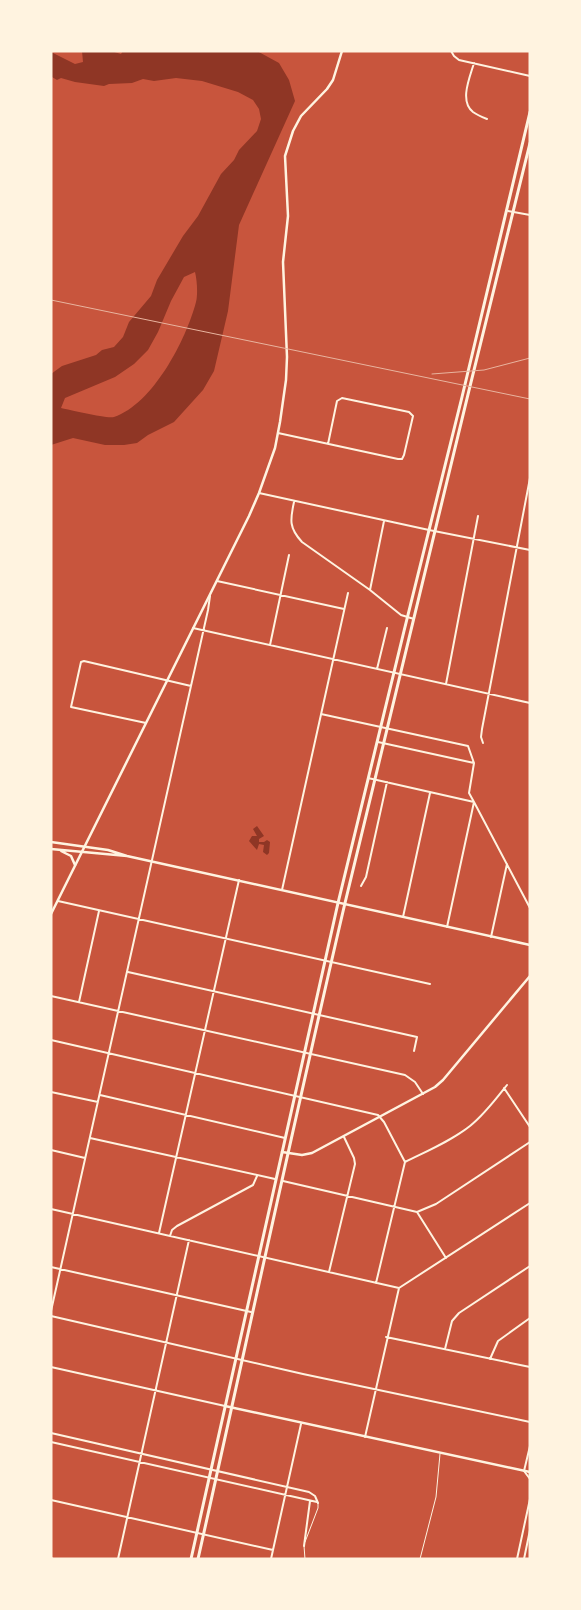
<svg xmlns="http://www.w3.org/2000/svg" width="581" height="1610" font-family="'Golos Text',sans-serif">
  <style>
    .water { fill: #8f3625; fill-rule: evenodd }
    .lines { fill: none; stroke-linecap: round; stroke-linejoin: round }
    .service { stroke: #fff3e0; stroke-width: 1 }
    .minor { stroke: #fff3e0; stroke-width: 2 }
    .tertiary { stroke: #fff3e0; stroke-width: 2.5 }
    .secondary { stroke: #fff3e0; stroke-width: 2.5 }
    .primary { stroke: #fff3e0; stroke-width: 3 }
    .rail { stroke: #e9b49f; stroke-width: 1 }
  </style>
  <rect width="100%" height="100%" fill="#c8553d"/>
  <path class="water" d="M82,51H111L121,54L123,51H257L279,63L289,80L295,101L239,225L228,311L214,371L203,390L174,422L148,435L137,443L124,445H105L73,438L51,445V374L62,366L96,355L102,350L114,347L123,337L129,322L151,296L157,280L183,236L198,216L221,174L234,160L239,150L257,131L261,119L259,109L253,100L238,92L202,81L176,78L154,81L143,79L132,83L109,84L104,86L75,82L61,78L57,80L52,77L51,52L75,64L83,62ZM195,272C197,280 198,294 196,302C186,340 153,404 114,417C107,419 71,410 61,408L65,398L115,377L134,364L148,350L158,332L171,301L184,277Z
    M257,826L264,836L259,839V842H264L267,840L270,842L269,853L267,855L263,852L264,845L259,844L257,850L249,841L252,836H257L253,829Z"/>
  <g class="lines">
    <path class="service" d="M305,1542L318,1508V1503
      M304,1546L305,1559
      M420,1559L436,1497L440,1454"/>
    <path class="minor" d="M451,51L454,56L459,60L530,76
      M474,63C470,77 459,101 473,112C477,115 482,117 487,119
      M508,211L530,215
      M278,433L398,459H402L404,455L413,416L409,412L342,398L337,401L328,444
      M259,493L429,530L530,550
      M294,502C290,520 289,528 302,542L370,590L401,615L414,619
      M217,581L344,609
      M370,590L384,521
      M193,628L530,703
      M270,645L289,555
      M377,669L387,628
      M446,684L478,516
      M321,714L468,746L474,763L469,793L474,802L447,927
      M146,723L71,707L81,662L84,661L191,686
      M378,742L474,763
      M483,743L481,737L482,729L530,478
      M368,778L474,802L530,908
      M361,886L366,877L387,782
      M282,890L348,593
      M58,901L430,984
      M403,917L430,793
      M491,937L507,864
      M128,972L417,1037L414,1051
      M51,996L405,1075L415,1082L423,1094
      M79,1002L99,911
      M51,1040L378,1115L384,1122L405,1162L376,1283
      M504,1088L530,1127
      M51,1092L98,1102
      M100,1095L285,1138
      M90,1138L275,1179
      M51,1150L85,1158
      M405,1162C427,1151 451,1141 470,1126C484,1115 496,1099 507,1085
      M283,1181L417,1212L446,1258
      M51,1209L399,1288
      M417,1212L436,1204L530,1142
      M159,1233L239,880
      M170,1236L172,1230L177,1226L253,1185L257,1176
      M51,1267L251,1312
      M329,1272L355,1164L354,1158L344,1137
      M399,1288L530,1203
      M51,1311L208,610L210,596
      M51,1316L303,1374L530,1422
      M386,1337L530,1367
      M445,1349L452,1321L459,1313L530,1266
      M490,1359L498,1341L530,1318
      M51,1367L225,1406
      M51,1433L309,1492L315,1496L318,1503
      M365,1437L399,1288
      M51,1442L317,1502
      M530,1446L524,1471L530,1479
      M51,1500L273,1550
      M304,1546L310,1501
      M51,1558L53,1559
      M118,1559L189,1240
      M271,1559L301,1424
      M517,1559L530,1499
      M524,1559L530,1530"/>
    <path class="tertiary" d="M51,914L249,516L259,493L275,448L280,422L286,380L287,357L283,262L288,216L285,156L293,131L301,116L327,89L333,80L342,51
      M282,1152L302,1155L312,1153L435,1087L443,1080L530,976
      M225,1406L530,1472"/>
    <path class="secondary" d="M51,842L108,850L127,856L530,945
      M51,849L127,856
      M61,851L71,856L75,865"/>
    <path class="primary" d="M191,1559L338,903L404,631L462,397L530,112
      M198,1559C247,1340 294,1121 345,903C406,649 467,396 530,143"/>
    <path class="rail" d="M51,300L530,399
      M432,374L484,370L530,358"/>
  </g>
  <rect width="581" height="1610" fill="none" stroke="#fff3e0" stroke-width="105"/>
</svg>
